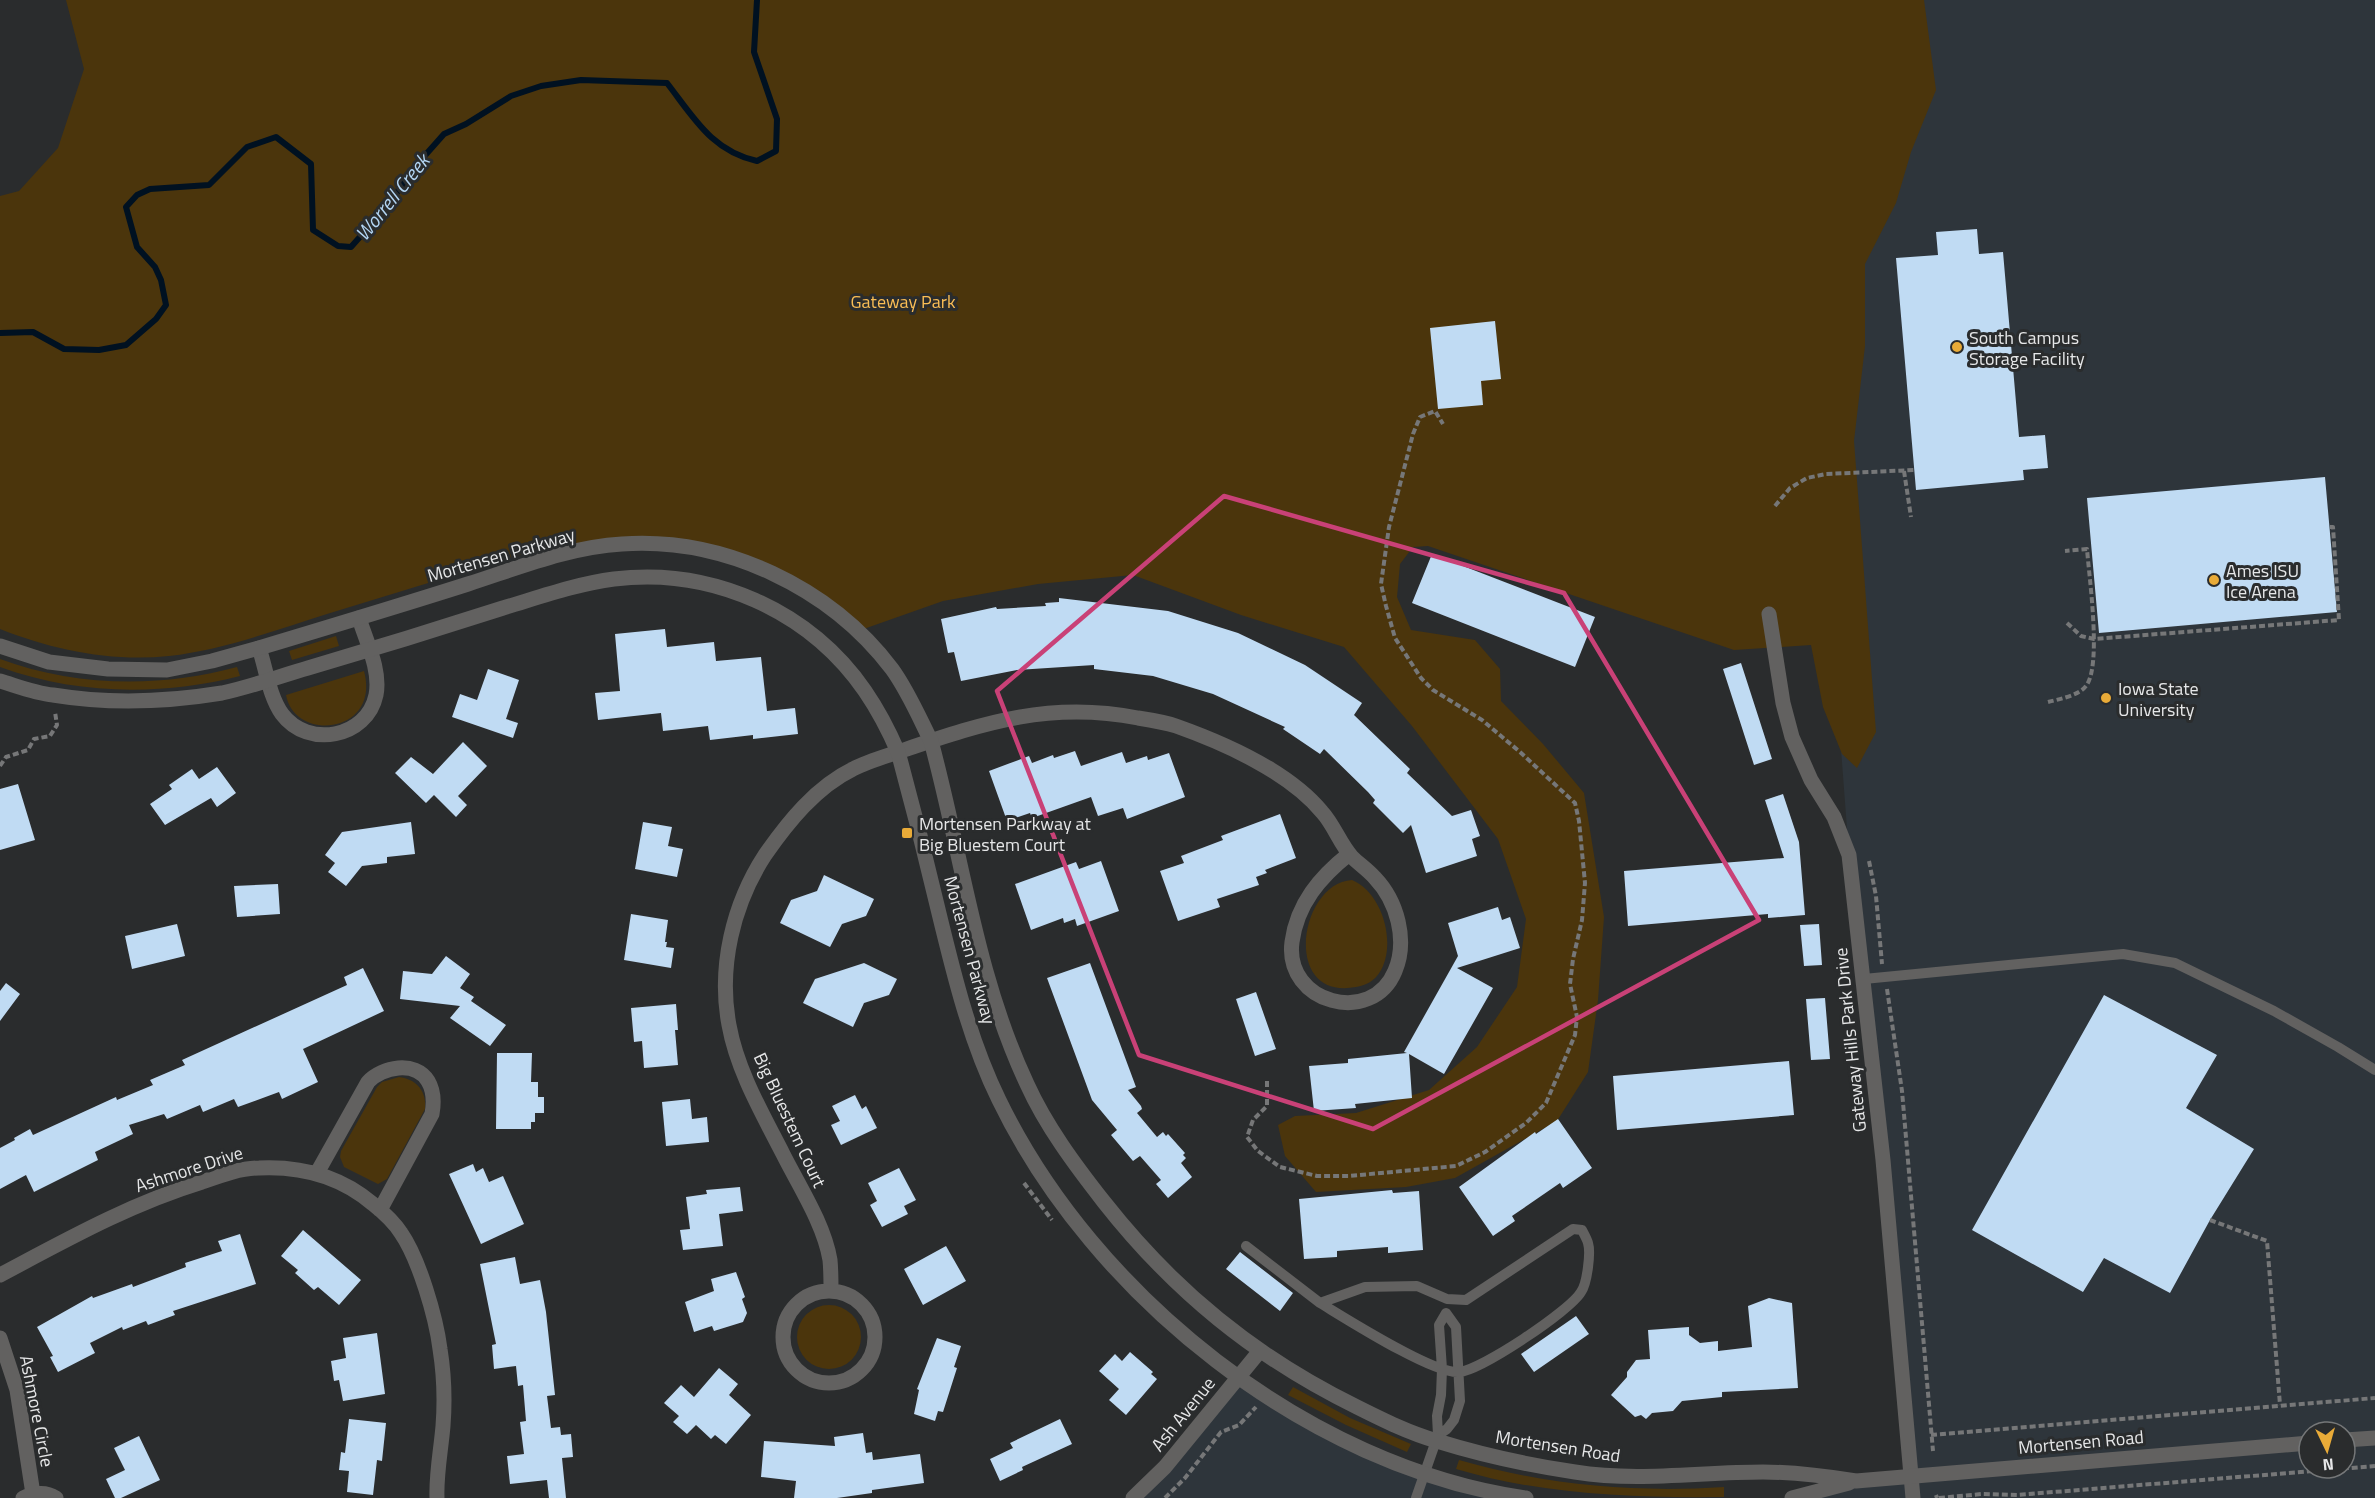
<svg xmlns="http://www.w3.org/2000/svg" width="2375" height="1498" font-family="'Titillium Web',sans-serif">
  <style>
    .built { fill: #2e353b; fill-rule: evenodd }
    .green { fill: #4b350c }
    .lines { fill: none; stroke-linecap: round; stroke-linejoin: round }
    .stream { stroke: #001121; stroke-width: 6 }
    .building { fill: #c0dbf3 }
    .path { stroke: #767778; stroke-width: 4; stroke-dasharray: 6 3; stroke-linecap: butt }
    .service { stroke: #626160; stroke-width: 10 }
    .minor { stroke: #626160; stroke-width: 15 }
    .tertiary { stroke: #626160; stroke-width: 15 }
    .marked { fill: none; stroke: #c94177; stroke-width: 4.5; stroke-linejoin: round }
    .poi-dot { fill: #e9ab38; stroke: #2a2c2d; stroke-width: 2 }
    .labels { text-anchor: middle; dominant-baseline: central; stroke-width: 6; stroke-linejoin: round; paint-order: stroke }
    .park-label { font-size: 18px; fill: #fbbe55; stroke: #2a2c2d }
    .poi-label { font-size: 18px; fill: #e6e7e8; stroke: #2a2c2d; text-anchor: start }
    .street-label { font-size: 18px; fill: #e6e7e8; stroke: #2a2c2d }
    .water-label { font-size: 20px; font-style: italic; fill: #b3d5f3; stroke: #2a2c2d }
  </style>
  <rect width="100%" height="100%" fill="#2a2c2d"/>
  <path class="built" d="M1803,0H2375V1498H1792L1911,1476L1849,855L1833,643ZM2309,1432H2345V1468H2309Z
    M1237,1378L1374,1454L1526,1498H1133Z"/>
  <path class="green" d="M66,0H1924L1936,90L1911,152L1896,203L1865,264V346L1854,441L1876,732L1857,768L1842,754L1823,707L1811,645L1734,650L1428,546L1413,547L1400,564L1397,597L1411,630L1475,640L1500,669L1501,701L1543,744L1584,793L1604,917L1598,1000L1588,1072L1557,1121L1455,1178L1406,1187L1316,1192L1285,1156L1278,1125L1295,1116L1356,1113L1429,1090L1477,1047L1517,987L1526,919L1498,839L1412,726L1344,647L1241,615L1133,575L1038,584L943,601L858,631L767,570L671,544L563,553L562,542C484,566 405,590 327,614C276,630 223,650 169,656C111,662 53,650 0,629V196L19,191L58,148L84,69Z
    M336,636L339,646L292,660L289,651Z
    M0,659C75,687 161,688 237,667L240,676C161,696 77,695 0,667Z
    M364,671C381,734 295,743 286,695Z
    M1352,880C1381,892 1395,938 1383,966C1378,978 1369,985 1356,987C1281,1001 1299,883 1352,880Z
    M399,1077C416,1079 427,1091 425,1109L387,1179L378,1184L344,1167L340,1157L341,1151L377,1087L382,1082Z
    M797 1337a32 32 0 1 1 64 0a32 32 0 1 1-64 0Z
    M1293,1387L1350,1418L1411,1444L1407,1452L1346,1425L1288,1395Z
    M1459,1460C1545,1485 1634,1493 1724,1487V1497C1634,1498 1543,1495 1456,1469Z"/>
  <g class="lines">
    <path class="stream" d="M0,333L33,332L64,349L99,350L126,345L156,319L166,305L161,280L155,267L137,247L126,207L137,195L150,189L209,185L247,147L276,137L311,164L313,230L338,246L351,247L389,204L413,169L444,134L466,124L511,96L541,86L581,80L667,83C694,118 712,151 757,161L776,151L777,119L754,52L757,0"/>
  </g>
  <path class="building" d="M1977,229L1979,254L2003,252L2019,437L2045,435L2048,468L2023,470L2024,480L1916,490L1896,258L1938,255L1936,232Z
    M1495,321L1501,379L1481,381L1483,405L1438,409L1430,328Z
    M2325,477L2337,612L2099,633L2087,498Z
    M1432,554L1595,617L1575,667L1412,603Z
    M1059,598L1168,611L1238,633L1305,665L1362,703L1354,715L1410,769L1407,773L1452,816L1471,810L1480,836L1472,839L1477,856L1426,873L1411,825L1403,833L1373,803L1375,800L1368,792L1324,749L1320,754L1283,729L1285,727L1213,694L1153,676L1094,669V665L1017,670L961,681L954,652L948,653L941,619L996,607L997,609L1046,606L1045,603L1059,602Z
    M665,629L667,647L714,642L716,661L761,657L767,711L795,708L798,734L753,739V735L710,740L708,726L663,731L661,713L598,720L595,693L620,691L615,634Z
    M1741,663L1772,759L1754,765L1723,669Z
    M488,669L519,680L506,719L518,723L513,738L452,717L460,694L477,700Z
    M463,742L487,766L458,796L467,805L456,817L434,795L426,803L395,773L411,757L433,774Z
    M1075,751L1081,766L1122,752L1126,763L1147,756L1148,760L1169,753L1185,797L1127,819L1123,808L1098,816L1091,797L1032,818L1030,813L1007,821L989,771L1029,756L1032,763L1053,755L1054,758Z
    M217,767L236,793L217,807L211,798L165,825L150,804L172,789L169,785L192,769L199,779Z
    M18,784L35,840L0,850V789Z
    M1783,794L1799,842L1805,915L1768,918V914L1628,926L1624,871L1784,858L1765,800Z
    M1280,814L1296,858L1265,870L1267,873L1256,877L1259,885L1217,899L1220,907L1178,921L1160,871L1184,863L1181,856L1223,840L1221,836Z
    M411,822L415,854L387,857V863L362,866L346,886L328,872L335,863L325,855L342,832Z
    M643,822L672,827L668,846L683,849L677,877L635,869Z
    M1101,861L1119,911L1077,926L1075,919L1064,923L1063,918L1031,930L1015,884L1076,862L1079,869Z
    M824,875L874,899L866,916L842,924L830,947L780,923L791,900L817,891Z
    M278,884L280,914L237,917L234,886Z
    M1498,907L1502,920L1510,917L1520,948L1457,968L1493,988L1444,1074L1409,1054L1412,1098L1355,1104L1356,1108L1314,1111L1309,1066L1348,1063V1059L1407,1053L1404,1052L1458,956L1448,923Z
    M631,914L668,920L665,942H667L666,947L674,948L671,968L624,960Z
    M177,924L185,956L132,969L125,936Z
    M1819,924L1822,965L1804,966L1800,925Z
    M446,956L470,974L460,988L474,997L471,1001L506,1025L490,1046L450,1018L460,1006L400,999L403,971L432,974Z
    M864,963L897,979L889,995L864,1003L853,1027L803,1003L815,979Z
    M1090,963L1136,1087L1128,1090L1141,1106L1142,1109L1137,1113L1157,1137L1163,1132L1166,1136L1168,1134L1185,1153L1183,1155L1186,1158L1181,1163L1192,1177L1168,1198L1156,1184L1161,1180L1140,1156L1133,1161L1111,1135L1117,1130L1092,1100L1047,978Z
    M363,968L384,1011L303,1049L318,1082L282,1099L279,1092L238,1107L234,1099L203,1112L200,1105L167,1119L164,1114L129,1125L133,1134L95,1152L98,1160L34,1192L26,1175L0,1189V1148L15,1140L14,1138L30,1129L33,1135L116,1097L117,1100L153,1085L150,1080L185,1065L182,1060L347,985L344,977Z
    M6,983L20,994L0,1021V991Z
    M1256,992L1276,1049L1255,1056L1236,999Z
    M2104,995L2217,1055L2186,1108L2254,1149L2210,1220L2170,1293L2104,1258L2083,1292L1972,1230Z
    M1825,998L1830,1059L1811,1060L1806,999Z
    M676,1004L678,1030H675L678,1065L644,1068L642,1041L634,1042L631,1008Z
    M497,1053H532L531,1082H538V1097H544V1113H535V1122H531V1129H496Z
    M1789,1061L1794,1115L1617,1130L1613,1076Z
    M855,1095L862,1109L866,1106L877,1128L841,1145L831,1125L840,1121L832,1106Z
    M690,1099L692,1119L707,1117L709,1142L666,1146L662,1102Z
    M1558,1119L1592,1168L1563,1188L1560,1183L1512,1216L1515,1221L1493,1236L1459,1187L1535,1132L1536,1134Z
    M473,1164L476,1172L483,1168L489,1182L503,1176L524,1224L481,1244L449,1174Z
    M899,1168L916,1200L904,1206L908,1214L882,1227L870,1205L877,1201L868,1183Z
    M740,1187L743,1211L719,1214L723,1246L683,1250L680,1230L690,1229L686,1197L707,1194L706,1190Z
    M1392,1190L1393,1193L1419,1191L1423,1250L1388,1253V1247L1337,1251V1257L1304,1259L1299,1199Z
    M303,1230L361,1280L339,1305L318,1287L314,1290L295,1273L298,1270L281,1256Z
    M240,1234L256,1284L173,1311L175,1315L148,1325L146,1321L123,1330L122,1327L90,1343L95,1353L58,1372L50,1357L53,1356L37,1327L92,1296L93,1298L132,1284L133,1287L186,1267L185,1263L222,1251L218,1241Z
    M946,1246L966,1281L923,1305L904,1269Z
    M1240,1252L1293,1293L1280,1311L1226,1269Z
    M515,1257L520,1284L540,1280L546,1312L555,1395L547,1396L551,1428L560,1427L561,1435L571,1434L573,1457L562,1458L566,1498H549L547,1480L510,1484L507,1456L524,1454L520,1422L526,1421L523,1385L518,1386L516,1366L494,1369L492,1345L496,1344L480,1264Z
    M736,1272L745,1297L742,1299L747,1313L743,1322L714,1331L712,1326L694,1332L685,1302L714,1291L711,1279Z
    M1769,1298L1792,1303L1798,1388L1722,1392V1397L1682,1401L1673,1411L1652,1413L1646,1419L1641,1415L1635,1417L1611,1395L1627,1377V1372L1636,1360L1650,1359L1648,1330L1689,1327V1335L1700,1343L1718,1341V1351L1752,1347L1748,1306Z
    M1576,1316L1589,1334L1534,1372L1521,1354Z
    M377,1333L385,1394L343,1401L339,1380L334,1381L331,1361L346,1358L343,1338Z
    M937,1338L961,1346L954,1367L957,1368L943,1412L938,1411L935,1421L914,1414L919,1390L917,1389Z
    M1130,1352L1153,1372L1151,1374L1157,1379L1126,1415L1109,1400L1119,1389L1099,1371L1115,1354L1122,1361Z
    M719,1368L738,1384L729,1395L751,1415L726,1444L715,1435L711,1439L696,1425L687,1434L673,1422L679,1416L664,1403L681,1385L694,1397Z
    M349,1419L386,1423L382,1461L377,1460L373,1495L347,1492L349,1471L339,1470L341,1452L345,1453Z
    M1060,1419L1072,1444L1022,1467L1023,1470L1000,1481L990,1459L1013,1448L1010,1443Z
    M863,1433L866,1453L872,1452L873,1460L920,1454L924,1483L872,1490V1493L837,1498H794L796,1481L761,1477L764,1441L835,1446L834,1437Z
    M139,1436L160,1480L121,1498H115L106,1479L125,1470L114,1448Z"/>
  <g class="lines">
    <path class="path" d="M1904,471L1911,517
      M1775,506L1790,488L1807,478L1826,474L1914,470
      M2067,623L2081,636L2094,639L2339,620L2333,527H2330
      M2048,702C2059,699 2078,696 2086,686C2102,666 2089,576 2087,549L2065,551
      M0,766L6,757L28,750L34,739L50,736L57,725L55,712
      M1869,861L1876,896L1882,964
      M1887,989L1902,1091L1933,1451
      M1267,1081V1106L1253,1120L1247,1137L1258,1151L1280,1167L1317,1176H1349L1456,1166L1485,1152L1526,1123L1546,1103L1575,1035L1577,1017L1570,984L1573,959L1582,920L1585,883L1579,821L1575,803L1520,752L1482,720L1433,690L1421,678L1395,638L1386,606L1381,584L1389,527L1413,434L1420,417L1435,411L1443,424
      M1024,1183L1052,1220
      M2210,1220L2267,1241L2280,1405
      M1931,1435L2375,1398
      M1936,1495L1937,1498
      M1165,1498L1185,1478L1221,1432L1239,1425L1256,1407
      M1939,1498L1982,1494L2017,1495L2375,1466"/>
    <path class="service" d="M1864,979L2123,954L2175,963L2274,1011L2338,1047L2375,1070
      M1246,1246L1320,1303L1365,1287L1417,1286L1447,1299L1466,1300L1573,1229L1582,1230C1584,1234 1587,1239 1588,1243C1591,1253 1587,1284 1581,1292C1570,1311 1481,1370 1459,1372C1434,1375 1345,1318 1320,1303
      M1416,1498L1438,1435L1437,1416L1441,1395L1442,1369L1439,1325L1446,1313L1456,1327L1460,1401L1454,1420L1447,1429L1438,1435"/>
    <path class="minor" d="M1769,614L1783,703L1792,737L1811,780L1834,817L1849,855L1883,1160L1913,1498
      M259,648C266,668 269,696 282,714C308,749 367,738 376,695C381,670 366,641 359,618
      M317,1173L368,1082C382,1067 415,1060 428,1081C434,1091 434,1103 432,1114L380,1210
      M0,1275C66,1240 130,1204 202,1182C219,1176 240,1168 259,1168C301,1166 340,1176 373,1204C383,1212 394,1222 401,1233C419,1259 436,1317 440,1349C444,1374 445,1400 443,1426C441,1450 436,1474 437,1498
      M831,1291C831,1281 831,1270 830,1260C824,1224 799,1186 783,1154C762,1113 737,1070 729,1025C718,967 733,904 765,855C788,822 816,787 853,769C868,761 887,756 904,750C986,722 1051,701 1138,718C1151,720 1164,722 1176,726C1224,743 1289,772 1322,812C1334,825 1340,844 1352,857C1359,864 1368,870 1375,878C1397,901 1408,940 1395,971C1372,1027 1284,1003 1292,942C1297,904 1320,877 1349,854
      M783 1337a46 46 0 1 1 92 0a46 46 0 1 1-92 0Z
      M0,1338L17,1390L33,1494
      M23,1498C34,1493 45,1491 56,1498"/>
    <path class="tertiary" d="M0,646L49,662L108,669L167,670L212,661L259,648C329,627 399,606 468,584C518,568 569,547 622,544C724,537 830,587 892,669C908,691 919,717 931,741C962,855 976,976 1027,1084C1046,1126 1075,1165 1104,1202C1174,1291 1255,1357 1357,1407C1383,1420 1409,1433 1437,1441C1482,1455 1528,1465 1575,1472C1637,1482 1700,1472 1763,1472C1794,1472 1825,1476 1856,1481L2309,1443
      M0,681C17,686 35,693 53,695C108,704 167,702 222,693C251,687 280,676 308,668C373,649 438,629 503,608C540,597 576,584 614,579C711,567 809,610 865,691C878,710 889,731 898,752C912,803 925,854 937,905C953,971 969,1039 999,1100C1094,1296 1308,1467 1526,1498
      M2345,1440L2375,1438
      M1133,1498L1165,1467L1259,1352
      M1792,1498L1849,1483"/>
  </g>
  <path class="marked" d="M1224,496L1564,593L1759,920L1373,1129L1139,1055L997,691Z"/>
  <g class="poi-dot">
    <circle cx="1957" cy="347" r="6"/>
    <circle cx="2214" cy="580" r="6"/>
    <circle cx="2106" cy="698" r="6"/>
    <rect x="901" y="827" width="12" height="12" rx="3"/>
  </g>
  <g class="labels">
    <g class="park-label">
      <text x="903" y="301">Gateway Park</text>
    </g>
    <g class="poi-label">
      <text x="1969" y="337">South Campus<tspan x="1969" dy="21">Storage Facility</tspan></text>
      <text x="2226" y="570">Ames ISU<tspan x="2226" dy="21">Ice Arena</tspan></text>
      <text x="2118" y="688">Iowa State<tspan x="2118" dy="21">University</tspan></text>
      <text x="919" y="823">Mortensen Parkway at<tspan x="919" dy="21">Big Bluestem Court</tspan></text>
    </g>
    <g class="street-label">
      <text transform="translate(501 555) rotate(-16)">Mortensen Parkway</text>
      <text transform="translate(970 950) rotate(75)">Mortensen Parkway</text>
      <text transform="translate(1850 1040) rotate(-96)">Gateway Hills Park Drive</text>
      <text transform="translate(790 1120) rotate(65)">Big Bluestem Court</text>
      <text transform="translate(189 1169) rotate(-18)">Ashmore Drive</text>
      <text transform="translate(37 1411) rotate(79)">Ashmore Circle</text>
      <text transform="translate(1183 1414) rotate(-51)">Ash Avenue</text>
      <text transform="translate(2081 1442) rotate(-5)">Mortensen Road</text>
      <text transform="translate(1558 1446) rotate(9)">Mortensen Road</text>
    </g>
    <g class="water-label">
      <text transform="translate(392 197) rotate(-51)">Worrell Creek</text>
    </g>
  </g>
  <g transform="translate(2327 1450) rotate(175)"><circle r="28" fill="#2a2c2d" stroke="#757778" stroke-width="1.5"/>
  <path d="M0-4.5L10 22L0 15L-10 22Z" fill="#e9ab38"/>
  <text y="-9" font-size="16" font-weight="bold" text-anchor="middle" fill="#e6e7e8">N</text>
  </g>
</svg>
